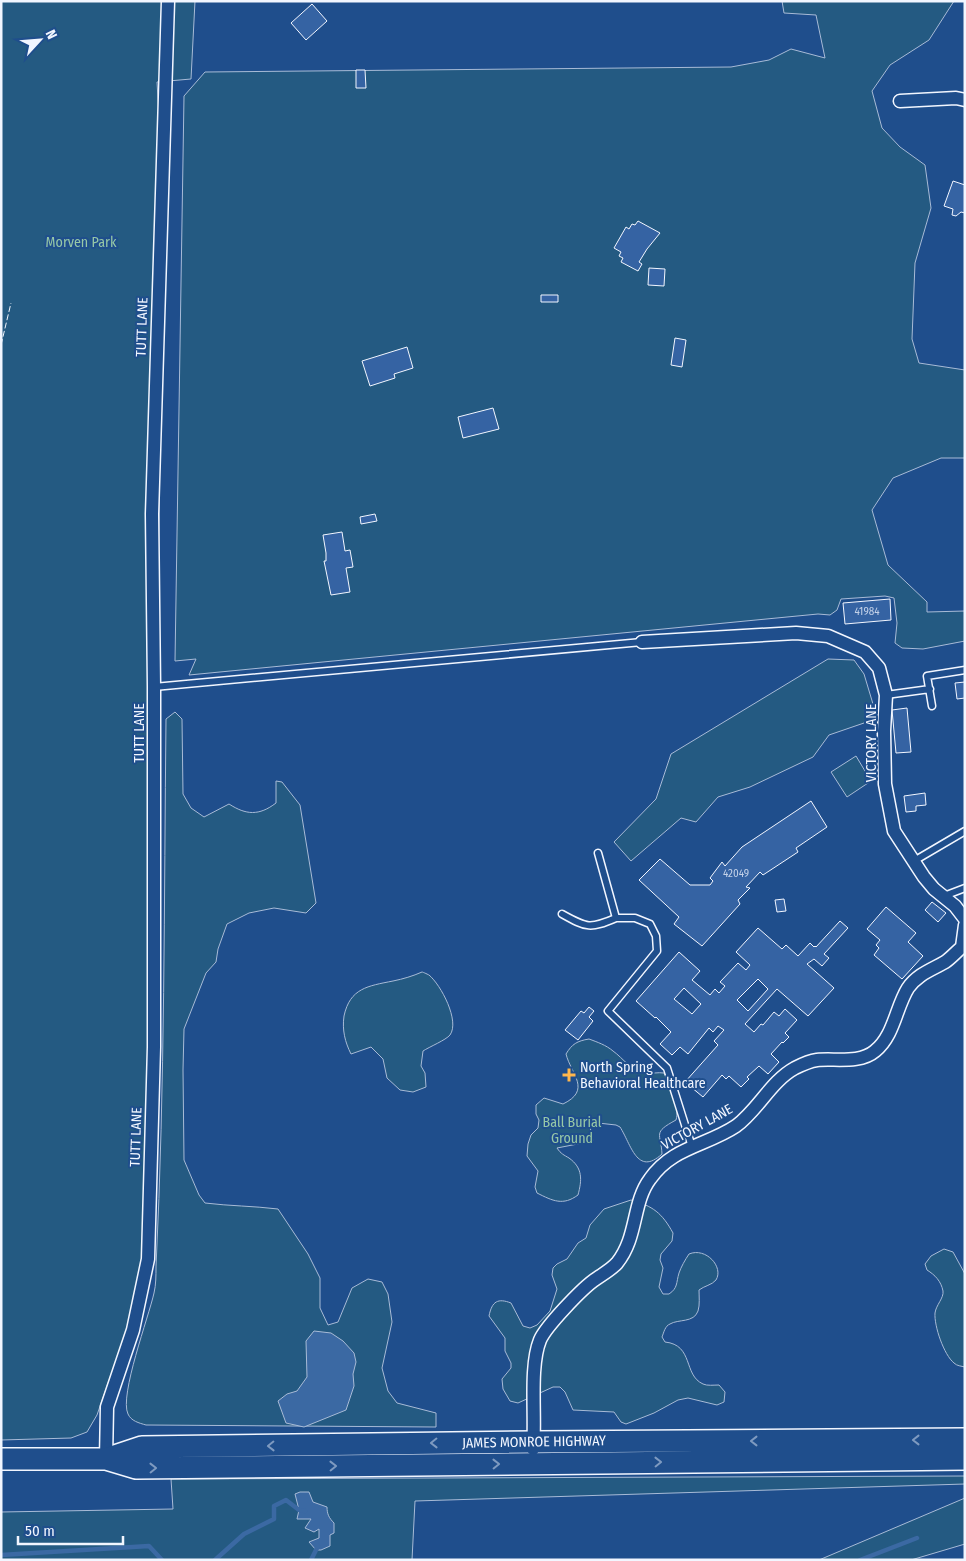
<svg xmlns="http://www.w3.org/2000/svg" width="966" height="1561" font-family="'Fira Sans Condensed',sans-serif">
  <style>
    .green { fill: #245a82; stroke: #a8bbd7 }
    .water { fill: #3b69a3; stroke: #a8bbd7 }
    .lines { fill: none; stroke-linecap: round; stroke-linejoin: round }
    .stream { stroke: #3b69a3; stroke-width: 4.5 }
    .building { fill: #3563a3; stroke: #f2f6ff; fill-rule: evenodd }
    .service-casing { stroke: #f2f6ff; stroke-width: 9 }
    .minor-casing { stroke: #f2f6ff; stroke-width: 15 }
    .trunk-casing { stroke: #f2f6ff; stroke-width: 24 }
    .service { stroke: #1f4e8c; stroke-width: 6 }
    .minor { stroke: #1f4e8c; stroke-width: 12 }
    .trunk { stroke: #1f4e8c; stroke-width: 21 }
    .fence { stroke: #f2f6ff; stroke-width: 1; stroke-dasharray: 6 2.5; stroke-linecap: butt }
    .oneway { stroke: #7e9ac0 }
    .poi-dot { fill: #ffb74d; stroke: #1f4e8c; stroke-width: 2 }
    .labels { text-anchor: middle; dominant-baseline: central; stroke-width: 4; stroke-linejoin: round; paint-order: stroke }
    .number-label { font-size: 11px; fill: #c3d1e8 }
    .park-label { font-size: 14px; fill: #97c8a6; stroke: #1f4e8c }
    .street-label { font-size: 14px; fill: #f2f6ff; stroke: #1f4e8c }
    .poi-label { font-size: 14px; fill: #f2f6ff; stroke: #1f4e8c; text-anchor: start }
  </style>
  <rect width="100%" height="100%" fill="#1f4e8c"/>
  <path class="green" d="M1,1H195L191,79L157,82L163,186L150,1263L97,1415L87,1432L71,1438L1,1440Z
    M782,1H954L929,40L890,65L872,91L882,128L900,147L925,165L931,208L915,263L912,339L919,363L965,370V458H941L893,478L872,510L888,565L927,602V612L965,611V641L923,649L902,648L895,643L897,623L894,598L885,596L841,599L837,610L830,615L818,614L189,675L196,659L175,661L184,96L205,72L731,67L769,60L791,49L825,58L816,15L784,13Z
    M828,659L854,660L864,674L873,704L872,715L864,723L829,735L813,757L750,787L718,797L696,822L681,818L631,861L614,842L656,799L671,754Z
    M175,712L182,719L183,794L191,808L204,817L229,804C246,815 259,816 276,803V781L282,782L300,805L316,903L306,913L274,908L249,913L227,924L218,949L216,962L206,973L184,1029L183,1070L184,1160L199,1195L205,1203C229,1206 254,1206 278,1209L308,1254L320,1278V1308L328,1325L338,1322L352,1288L368,1279L382,1282L388,1294L392,1322L382,1368L388,1391L397,1403L436,1413V1427L146,1425C139,1423 131,1421 128,1414C119,1396 149,1316 154,1293C156,1285 156,1275 156,1267C165,1084 164,901 166,719Z
    M856,756L871,781L847,797L831,772Z
    M422,972C423,972 429,975 429,975C441,985 460,1021 450,1035C446,1040 429,1047 423,1051L421,1066L425,1073L426,1087L413,1092L400,1090L387,1078L383,1059L371,1047L351,1054C345,1042 342,1030 344,1016C350,988 368,986 393,981C403,979 413,976 422,972Z
    M589,1039C597,1042 606,1045 613,1051C623,1058 632,1072 645,1073C651,1074 658,1072 664,1073C670,1083 680,1109 676,1120C652,1133 661,1133 662,1154C637,1177 631,1144 620,1127L616,1125L589,1122L593,1141L557,1148C561,1154 564,1155 569,1158C583,1168 582,1180 578,1195C563,1206 553,1201 537,1193L535,1187L538,1171L527,1156L528,1144L531,1135L538,1128L539,1120L536,1114V1105L544,1098L563,1104C592,1090 571,1074 566,1054C572,1044 577,1041 589,1039Z
    M631,1200C653,1206 662,1213 673,1233L672,1241L661,1254L660,1260L663,1268L659,1287L663,1294H669C678,1288 676,1283 679,1273C681,1267 685,1260 689,1254C706,1247 724,1267 716,1280C712,1285 704,1286 699,1290C699,1296 700,1305 698,1311C694,1323 678,1319 670,1324C665,1326 664,1332 662,1337L665,1342C694,1345 683,1375 703,1384C707,1386 714,1385 719,1385L725,1392L724,1402L717,1405L688,1398L678,1400L654,1413L626,1424L621,1422L614,1412L573,1410L565,1392L560,1387H553L518,1403L510,1401L503,1389L502,1379L511,1368V1363L505,1351V1338L489,1316C492,1301 498,1298 511,1303L523,1326L530,1328L537,1325L550,1311L557,1289L552,1275L553,1268L557,1264L567,1259L578,1243L586,1238L590,1225L604,1209Z
    M944,1249L953,1252L965,1274V1367C961,1366 957,1366 954,1363C944,1355 934,1326 935,1313C936,1305 944,1298 943,1291C941,1281 935,1275 927,1270L925,1264L931,1256Z
    M965,1476V1484L415,1501L412,1560H1V1512L173,1509L171,1479Z
    M965,1498V1544L911,1560H819Z"/>
  <path class="water" d="M314,1331L331,1333L343,1341L354,1353L356,1362L353,1374L354,1386L346,1410L304,1427L286,1423L278,1401L287,1394L297,1391L307,1377L306,1341Z
    M300,1492H309L313,1502L327,1507C327,1514 329,1518 334,1523V1533L330,1535V1546L321,1550H316L309,1542L319,1538V1529L314,1532L305,1528L311,1519H297L299,1510L295,1494Z"/>
  <g class="lines">
    <path class="stream" d="M1,1555L149,1546L162,1560
      M215,1560L244,1534L274,1519V1506L286,1500L299,1510L305,1511
      M311,1560L318,1546
      M860,1560L917,1538"/>
  </g>
  <path class="building" d="M312,4L327,21L306,40L291,23Z
    M356,70H365L366,88H356Z
    M953,181L965,185V213L961,212L956,216L952,215L953,209L944,206Z
    M638,221L660,233L647,249L639,262L642,264L638,271L621,262L623,258L619,256L621,252L614,248L626,227L629,229L632,224L635,225Z
    M649,268L665,269L664,286L648,285Z
    M541,295H558V302H541Z
    M675,338L686,340L682,367L671,365Z
    M407,347L413,368L394,374L395,378L370,386L362,361Z
    M493,408L499,429L463,438L458,417Z
    M375,514L377,521L361,524L360,517Z
    M342,532L345,551L350,550L353,567L346,568L350,592L331,595L324,561H326V553L323,535Z
    M890,599L891,620L845,624L843,603Z
    M965,682V698L957,699L955,683Z
    M907,708L911,752L896,753L892,710Z
    M925,793L926,805L916,806V811L906,812L904,796Z
    M811,801L827,827L796,848L798,852L763,875L760,872L746,887L750,888L738,900L740,904L702,946L674,924L679,917L639,880L660,859L690,885H710L713,881L710,878L722,862L725,866L742,847Z
    M784,899L786,911L777,912L775,900Z
    M932,902L946,913L938,922L925,910Z
    M886,907L916,933L908,942L923,956L902,979L874,955L879,948L876,945L880,940L867,929Z
    M840,921L848,928L824,954L829,958L822,966L814,959L807,964L834,988L808,1016L777,989L745,1024L754,1032L761,1024L763,1025L774,1012L779,1016L785,1009L797,1020L785,1033L789,1037L783,1043L782,1042L771,1054L779,1062L768,1074L759,1066L747,1077L749,1079L741,1087L729,1076L726,1079L722,1075L703,1097L685,1082L718,1045L714,1041L724,1030L718,1026L713,1032L709,1028L688,1054L680,1047L672,1055L660,1044L671,1032L656,1017L655,1018L636,1001L679,952L700,971L692,980L710,995L715,989L719,993L725,986L720,982L738,963L746,970L750,965L736,952L758,928L782,949L786,945L798,956L810,943L814,947L815,946L816,947ZM758,979L768,989L748,1011L737,1000ZM684,988L701,1004L692,1014L674,999Z
    M589,1007L594,1011L589,1017L593,1021L578,1040L565,1030L581,1011L584,1013Z"/>
  <g class="lines">
    <defs>
      <path id="service" d="M154,687L642,642
        M886,695L930,689
        M932,706L927,676L965,670
        M598,853L616,918H635L650,924L656,936L657,951L608,1011L667,1068L692,1147
        M914,861L965,831
        M944,896L965,888
        M562,914C587,928 590,929 616,918"/>
      <path id="minor" d="M900,101L956,98L965,100
        M642,642L796,633L828,636L865,652L879,668L886,695L884,731L885,784L894,831L924,877L934,889L955,906L965,919
        M533,1449C536,1418 529,1367 540,1340C546,1326 581,1290 593,1281C601,1275 611,1270 617,1263C638,1237 632,1203 650,1179C672,1147 706,1146 736,1126C758,1110 771,1081 795,1068C801,1065 810,1061 817,1060C834,1058 860,1064 875,1051C894,1036 896,1007 908,988C918,974 931,970 945,962C951,958 956,952 962,947L965,925
        M106,1459L107,1407L133,1330L148,1259L154,1047V687L152,514L168,1"/>
      <path id="trunk" d="M1,1459H106L142,1447L534,1442L965,1439
        M106,1459L136,1468L965,1459"/>
    </defs>
    <use href="#service" class="service-casing"/>
    <use href="#minor" class="minor-casing"/>
    <use href="#trunk" class="trunk-casing"/>
    <use href="#service" class="service"/>
    <use href="#minor" class="minor"/>
    <use href="#trunk" class="trunk"/>
    <path class="fence" d="M1,345L11,303"/>
  </g>
  <defs><path id="oneway-chevron" d="M-2-3.5L2.5 0L-2 3.5" fill="none" stroke-width="1.6" stroke-linecap="round" stroke-linejoin="round" transform="scale(1.25)"/></defs>
  <g class="oneway">
    <use href="#oneway-chevron" transform="translate(916 1440) rotate(180)"/>
    <use href="#oneway-chevron" transform="translate(754 1441) rotate(180)"/>
    <use href="#oneway-chevron" transform="translate(434 1443) rotate(179)"/>
    <use href="#oneway-chevron" transform="translate(271 1446) rotate(179)"/>
    <use href="#oneway-chevron" transform="translate(658 1462) rotate(-1)"/>
    <use href="#oneway-chevron" transform="translate(496 1464) rotate(-1)"/>
    <use href="#oneway-chevron" transform="translate(333 1466) rotate(-1)"/>
    <use href="#oneway-chevron" transform="translate(153 1468) rotate(-1)"/>
  </g>
  <path class="poi-dot" d="M566.5 1067.5h5v5h5v5h-5v5h-5v-5h-5v-5h5z"/>
  <g class="labels">
    <g class="number-label">
      <text x="867" y="611">41984</text>
      <text x="736" y="873">42049</text>
    </g>
    <g class="park-label">
      <text x="81" y="242">Morven Park</text>
      <text x="572" y="1122">Ball Burial<tspan x="572" dy="16">Ground</tspan></text>
    </g>
    <g class="street-label">
      <text transform="translate(142 327) rotate(-88)">TUTT LANE</text>
      <text transform="translate(139 733) rotate(-90)">TUTT LANE</text>
      <text transform="translate(871 743) rotate(-90)">VICTORY LANE</text>
      <text transform="translate(697 1127) rotate(-29)">VICTORY LANE</text>
      <text transform="translate(136 1137) rotate(-88)">TUTT LANE</text>
      <text transform="translate(534 1442) rotate(-1)">JAMES MONROE HIGHWAY</text>
    </g>
    <g class="poi-label">
      <text x="580" y="1067">North Spring<tspan x="580" dy="16">Behavioral Healthcare</tspan></text>
    </g>
  </g>
  <rect width="966" height="1561" fill="none" stroke="#f2f6ff" stroke-width="5"/>
  <g transform="translate(40 40) rotate(64)" stroke="#1f4e8c" stroke-width="4" paint-order="stroke">
  <path d="M0-4L9 19L0 12L-9 19Z" fill="#f2f6ff"/>
  <text y="-8" font-size="14" font-weight="bold" text-anchor="middle" fill="#f2f6ff">N</text>
  </g>
  <path d="M18 1536v8h105v-8" fill="none" stroke="#f2f6ff" stroke-width="2.5"/>
  <text x="25" y="1536" font-size="15" fill="#f2f6ff" stroke="#1f4e8c" stroke-width="4" paint-order="stroke">50 m</text>
</svg>
